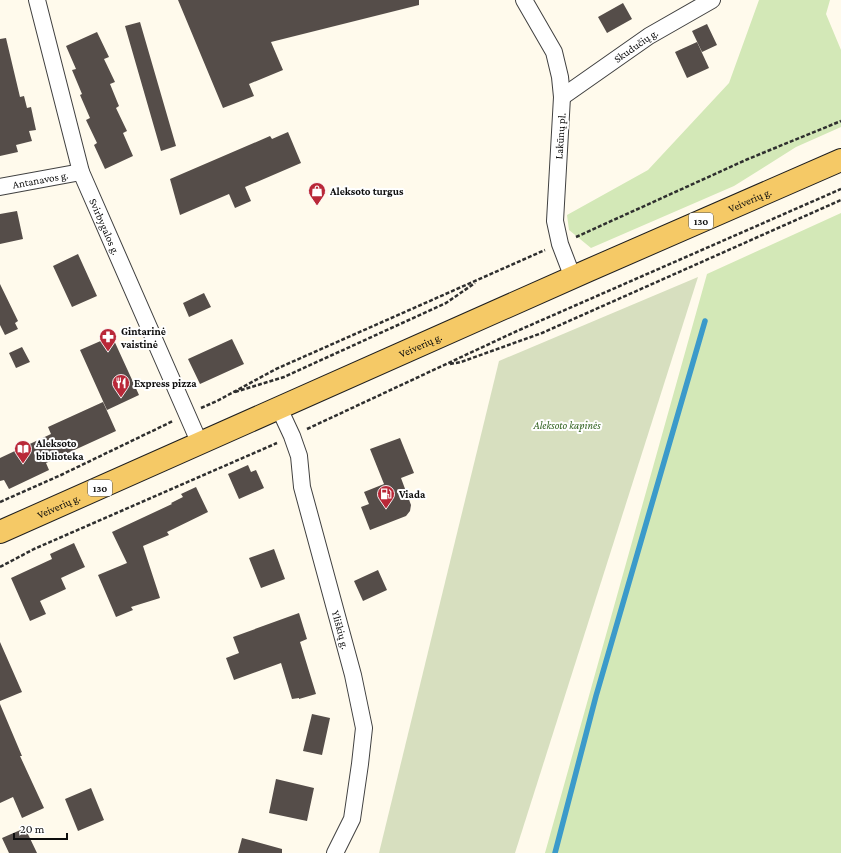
<svg xmlns="http://www.w3.org/2000/svg" width="841" height="853" font-family="'Crimson Pro',serif">
  <style>
    .green { fill: #d3e8b7 }
    .cemetery { fill: #d7dfbf }
    .lines { fill: none; stroke-linecap: round; stroke-linejoin: round }
    .stream { stroke: #3b9aca; stroke-width: 5.5 }
    .building { fill: #554d49 }
    .minor-casing { stroke: #404040; stroke-width: 18 }
    .primary-casing { stroke: #1e1e1e; stroke-width: 24 }
    .path { stroke: #2f2f2f; stroke-width: 2.5; stroke-dasharray: 4 2; stroke-linecap: butt }
    .minor { stroke: #fff; stroke-width: 16 }
    .primary { stroke: #f5c966; stroke-width: 22 }
    .labels { text-anchor: middle; dominant-baseline: central; stroke-width: 4; stroke-linejoin: round; paint-order: stroke }
    .shield { fill: #fff; stroke: #565656; stroke-width: 1 }
    .shield-label { font-size: 10px; font-weight: bold; fill: #0d0d0d }
    .street-label { font-size: 11px; fill: #0d0d0d; stroke: #fff }
    .poi-label { font-size: 11px; font-weight: bold; fill: #0d0d0d; stroke: #fff; text-anchor: start }
    .park-label { font-size: 11px; font-style: italic; fill: #31621f; stroke: #fff }
  </style>
  <rect width="100%" height="100%" fill="#fffaec"/>
  <path class="green" d="M759,0H830L826,14L841,50V127L796,147L734,186L591,248L569,230L567,215L648,170L729,83Z
    M841,213V853H545L707,274Z"/>
  <path class="cemetery" d="M698,277L515,853H379L499,361Z"/>
  <g class="lines">
    <path class="stream" d="M555,853L596,696L705,321"/>
  </g>
  <path class="building" d="M178,0H419V5L271,42L283,70L249,84L254,96L223,108Z
    M623,3L632,19L607,33L598,17Z
    M140,22L176,146L161,151L125,26Z
    M707,24L717,45L702,52L692,31Z
    M97,32L109,57L104,59L115,82L110,84L119,106L116,108L127,131L123,133L133,156L105,169L94,145L97,143L86,120L90,118L80,95L82,94L72,70L76,69L66,46Z
    M6,38L20,97L24,96L27,108L31,107L36,130L29,131L32,141L16,145L18,152L0,156V39Z
    M697,42L709,68L687,78L675,52Z
    M288,132L301,163L245,187L251,201L235,208L229,194L180,215L170,179L270,136L272,139Z
    M17,211L23,239L0,244V214Z
    M78,254L97,296L72,307L53,266Z
    M0,284L18,321L15,323L18,329L5,335L0,325Z
    M204,293L211,307L189,317L183,303Z
    M112,336L139,395L107,410L80,350Z
    M232,339L244,364L200,384L188,359Z
    M22,347L30,362L16,368L9,353Z
    M103,402L116,431L46,463L49,470L9,489L4,480L0,481V458L51,434L48,427Z
    M400,438L414,473L401,478L411,505L410,511L406,516L370,530L361,507L369,504L364,492L384,484L370,449Z
    M248,465L251,472L256,470L264,488L239,499L228,474Z
    M196,487L208,512L167,532L169,535L143,546L160,598L131,607L133,610L116,617L98,575L127,563L112,532L172,504L171,503L183,497L181,494Z
    M74,543L85,567L61,578L66,589L40,601L46,614L30,621L11,578L52,559L50,554Z
    M274,549L285,579L261,588L249,558Z
    M378,570L387,590L363,601L354,581Z
    M299,613L307,639L300,642L316,694L299,699V698L292,699L281,663L234,680L226,658L239,653L233,637Z
    M0,642L22,692L0,701Z
    M0,704L22,756H20L44,808L22,818L13,797L0,803Z
    M312,714L330,718L322,755L303,751Z
    M276,779L314,788L307,821L269,813Z
    M91,788L104,820L78,831L65,799Z
    M25,828L37,853H9L2,838Z
    M242,838L282,849V853H238Z"/>
  <g class="lines">
    <defs>
      <g id="minor">
        <path id="s1" d="M37,0L81,172L200,444"/>
        <path d="M524,0L554,52L560,77L562,97L555,221L560,244L573,278"/>
        <path id="s2" d="M562,97L649,36L712,0"/>
        <path id="s3" d="M0,187L81,172"/>
        <path id="s4" d="M279,408L292,436L299,456L302,487L353,675L364,728L360,764L352,819L335,853"/>
      </g>
      <g id="primary">
        <path id="s5" d="M0,532L587,271L841,160"/>
      </g>
    </defs>
    <use href="#minor" class="minor-casing"/>
    <use href="#primary" class="primary-casing"/>
    <path class="path" d="M576,237L748,159L841,121
      M450,364L461,362L542,333L841,200
      M235,392L284,377L446,303L475,283
      M201,408L217,401L276,369L545,250
      M307,429L517,331L841,189
      M0,502L61,475L173,421
      M0,567L34,549L277,443"/>
    <use href="#minor" class="minor"/>
    <use href="#primary" class="primary"/>
  </g>
  <defs>
    <symbol id="shop-pin" viewBox="-11 -11 22 30"><path d="M0 17L-7.5 6A9.5 9.5 0 1 1 7.5 6Z" fill="#b92838" stroke="#fff"/><path d="M-5-2.5h2.3a2.7 3.5 0 0 1 5.4 0H5L5.5 6h-11ZM-1.5-2.5h3a1.5 2.3 0 0 0-3 0Z" fill="#fff"/></symbol>
    <symbol id="pharmacy-pin" viewBox="-11 -11 22 30"><path d="M0 17L-7.5 6A9.5 9.5 0 1 1 7.5 6Z" fill="#b92838" stroke="#fff"/><path d="M-2-6h4v4h4v4h-4v4h-4v-4h-4v-4h4Z" fill="#fff"/></symbol>
    <symbol id="restaurant-pin" viewBox="-11 -11 22 30"><path d="M0 17L-7.5 6A9.5 9.5 0 1 1 7.5 6Z" fill="#b92838" stroke="#fff"/><path d="M-5-6h1v4h1v-4h1v4h1v-4h1v5L-1.5 .5V6h-2V.5L-5-1ZM5-6V6H3V1.5H1.5Q1.5-4 5-6Z" fill="#fff"/></symbol>
    <symbol id="library-pin" viewBox="-11 -11 22 30"><path d="M0 17L-7.5 6A9.5 9.5 0 1 1 7.5 6Z" fill="#b92838" stroke="#fff"/><path d="M-6-4Q-3-5.5-.7-3.5V5Q-3 3-6 4ZM6-4Q3-5.5 .7-3.5V5Q3 3 6 4Z" fill="#fff"/></symbol>
    <symbol id="fuel-pin" viewBox="-11 -11 22 30"><path d="M0 17L-7.5 6A9.5 9.5 0 1 1 7.5 6Z" fill="#b92838" stroke="#fff"/><path d="M-5.5-6h7V0h2V4h1.3V-2.5L3-4.5l.8-.8L6-3V5H2.5V1h-1V6h-7ZM-4.2-4.7v3.2H.2V-4.7Z" fill="#fff"/></symbol>
  </defs>
  <g fill-rule="evenodd">
    <use href="#shop-pin" x="307" y="181" width="20" height="27"/>
    <use href="#pharmacy-pin" x="98" y="327" width="20" height="27"/>
    <use href="#restaurant-pin" x="111" y="373" width="20" height="27"/>
    <use href="#library-pin" x="13" y="439" width="20" height="27"/>
    <use href="#fuel-pin" x="376" y="484" width="20" height="27"/>
  </g>
  <g class="labels">
    <g class="shield">
      <rect x="689" y="213" width="24" height="16" rx="3"/>
      <rect x="88" y="480" width="24" height="16" rx="3"/>
    </g>
    <g class="shield-label">
      <text x="701" y="221">130</text>
      <text x="100" y="488">130</text>
    </g>
    <g class="street-label">
      <text stroke="none"><textPath href="#s2" startOffset="90">Skudučių g.</textPath></text>
      <text transform="translate(560 136) rotate(-86)">Lakūnų pl.</text>
      <text stroke="none"><textPath href="#s3" startOffset="41">Antanavos g.</textPath></text>
      <text stroke="none"><textPath href="#s5" startOffset="820">Veiverių g.</textPath></text>
      <text stroke="none"><textPath href="#s1" startOffset="237">Svirbygalos g.</textPath></text>
      <text stroke="none"><textPath href="#s5" startOffset="460">Veiverių g.</textPath></text>
      <text stroke="none"><textPath href="#s5" startOffset="64">Veiverių g.</textPath></text>
      <text stroke="none"><textPath href="#s4" startOffset="231">Yliškių g.</textPath></text>
    </g>
    <g class="poi-label">
      <text x="330" y="191">Aleksoto turgus</text>
      <text x="121" y="331">Gintarinė<tspan x="121" dy="13">vaistinė</tspan></text>
      <text x="134" y="383">Express pizza</text>
      <text x="36" y="443">Aleksoto<tspan x="36" dy="13">biblioteka</tspan></text>
      <text x="399" y="494">Viada</text>
    </g>
    <g class="park-label">
      <text x="567" y="425">Aleksoto kapinės</text>
    </g>
  </g>
  <path d="M14 833v6h53v-6" fill="none" stroke="#0d0d0d" stroke-width="2"/>
  <text x="20" y="833" font-size="12" fill="#0d0d0d" stroke="#ffffff" stroke-width="3" paint-order="stroke">20 m</text>
</svg>
